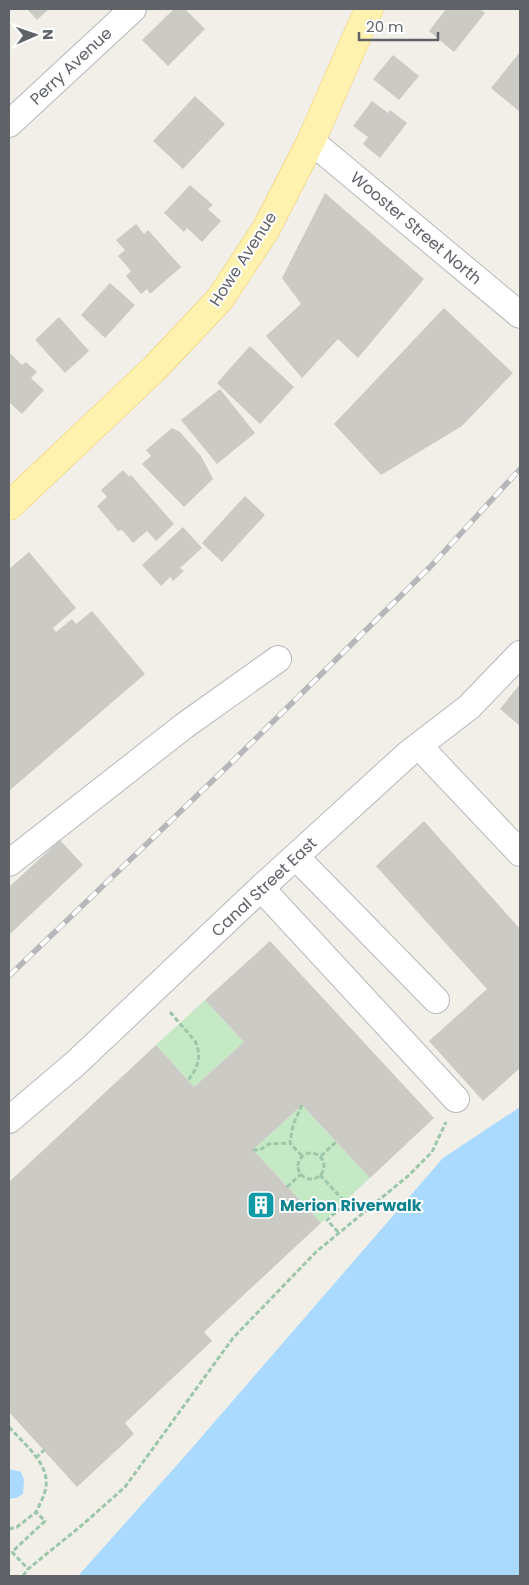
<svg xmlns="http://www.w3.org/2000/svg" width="529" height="1585" font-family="Poppins,sans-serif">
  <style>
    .green { fill: #c5e8c5 }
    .water { fill: #aadaff }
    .building { fill: #cccac5 }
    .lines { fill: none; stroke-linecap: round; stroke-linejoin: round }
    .minor-casing { stroke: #b5b8bc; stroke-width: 28 }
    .major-casing { stroke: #f2c960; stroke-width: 29 }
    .path { stroke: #9cc7a9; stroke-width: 3; stroke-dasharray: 5 2.5; stroke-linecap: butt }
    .minor { stroke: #fff; stroke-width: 26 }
    .major { stroke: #fff2af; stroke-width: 28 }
    .rail-casing { stroke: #b6b7b8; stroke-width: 5.5 }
    .rail { stroke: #fff; stroke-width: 4; stroke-dasharray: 11; stroke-linecap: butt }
    .labels { text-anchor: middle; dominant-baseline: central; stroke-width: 4; stroke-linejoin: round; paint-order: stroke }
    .street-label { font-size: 16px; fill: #5f6368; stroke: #fff }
    .culture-label { font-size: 16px; font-weight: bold; fill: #0d838f; stroke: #fff; text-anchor: start }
  </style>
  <rect width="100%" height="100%" fill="#f1efe8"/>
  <path class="green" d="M205,1000L244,1042L194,1087L156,1045Z
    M302,1105L370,1178L321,1223L253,1150Z"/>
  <path class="water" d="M520,1107V1576H78L185,1456L443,1158Z
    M9,1469L21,1472L24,1480L23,1494L16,1498L9,1499Z"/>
  <path class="building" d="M27,9H49L37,20Z
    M174,9H185L205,29L168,66L142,40Z
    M446,9H480L485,13L454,52L429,31Z
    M520,52V112L491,88Z
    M393,55L419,76L399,100L373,79Z
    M195,96L225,124L183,169L153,141Z
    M372,101L388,113L390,110L407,123L380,158L363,144L368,137L353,126Z
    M190,185L213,205L208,209L221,221L202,242L187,228L184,232L164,213Z
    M325,193L424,279L358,358L338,339L302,378L266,336L301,304L282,278Z
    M136,224L144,234L148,230L181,267L150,294L147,289L141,294L126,276L131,271L118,256L125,250L116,240Z
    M110,283L135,305L105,338L81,315Z
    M444,308L513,373L462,426L381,475L334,424Z
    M59,317L89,351L65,373L36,341V339Z
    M250,346L294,387L260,424L217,383Z
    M10,353L22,365L26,362L37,372L31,378L44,390L22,414L9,402Z
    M220,389L255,433L217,464L181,420Z
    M172,428L180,432L201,456L213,479L184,507L142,464L151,456L146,450Z
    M123,470L129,477L131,475L174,524L156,541L147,531L133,543L122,530L118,531L97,506L107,497L101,490Z
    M245,496L265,515L222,562L202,543Z
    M183,527L202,548L180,568L184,571L173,581L170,577L161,586L142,565Z
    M29,552L76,608L53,628L56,632L72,619L76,624L92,611L145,674L9,791V569Z
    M520,684V726L500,709Z
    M424,821L520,929V1068L483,1101L429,1041L487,989L376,866Z
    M60,840L83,865L9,935V887Z
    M270,941L434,1118L370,1178L302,1105L253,1150L321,1223L204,1332L212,1341L125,1423L134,1434L77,1487L9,1412V1182L156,1045L194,1087L244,1042L205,1000Z"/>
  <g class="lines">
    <defs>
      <path id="minor" d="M9,124L133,9
        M311,141L520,315
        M419,746L520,853
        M296,857L436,1000
        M9,863L184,726L278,659
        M261,888L456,1099
        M9,1120L76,1063L261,888L409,753L469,707L520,654"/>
      <path id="major" d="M9,506L154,369L220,299L266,229L311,141L369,9"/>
    </defs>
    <use href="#minor" class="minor-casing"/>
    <use href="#major" class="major-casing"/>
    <path class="path" d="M170,1012L195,1041C202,1055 198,1069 188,1080
      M302,1105L293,1125L290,1143L302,1156
      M253,1150H260L269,1144L290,1143
      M298 1166a13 13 0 1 1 26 0a13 13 0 1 1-26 0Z
      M321,1156L336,1142
      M320,1175L346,1203L327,1220L339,1233
      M287,1187L301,1174
      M9,1427C23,1443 49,1463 46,1486C45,1495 40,1504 36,1512L45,1521L12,1552L28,1569
      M36,1458L44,1450
      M9,1529L17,1527L36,1512
      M23,1576L28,1569L81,1526L125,1487L233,1338L316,1252L408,1176L432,1152L446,1122"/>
    <use href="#minor" class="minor"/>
    <use href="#major" class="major"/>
    <defs>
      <path id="rail" d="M9,976L231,763L431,566L520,469"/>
    </defs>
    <use href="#rail" class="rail-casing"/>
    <use href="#rail" class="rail"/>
  </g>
  <defs>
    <symbol id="building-square" viewBox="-11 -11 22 22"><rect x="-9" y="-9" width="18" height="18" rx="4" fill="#0f9aa8" stroke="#fff"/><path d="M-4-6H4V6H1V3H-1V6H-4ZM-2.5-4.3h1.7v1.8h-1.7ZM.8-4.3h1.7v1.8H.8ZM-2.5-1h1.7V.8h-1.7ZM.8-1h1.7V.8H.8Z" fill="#fff"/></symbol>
  </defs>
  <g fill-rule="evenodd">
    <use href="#building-square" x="245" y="1189" width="32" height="32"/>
  </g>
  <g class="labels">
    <g class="street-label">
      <text transform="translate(71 66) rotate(-43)">Perry Avenue</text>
      <text transform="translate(416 228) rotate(40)">Wooster Street North</text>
      <text transform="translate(243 259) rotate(-57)">Howe Avenue</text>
      <text transform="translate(264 887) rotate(-43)">Canal Street East</text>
    </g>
    <g class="culture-label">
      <text x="280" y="1205">Merion Riverwalk</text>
    </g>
  </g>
  <rect width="529" height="1585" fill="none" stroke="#5f6368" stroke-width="20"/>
  <g transform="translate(35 35) rotate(88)" stroke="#ffffff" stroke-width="4" paint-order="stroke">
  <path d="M0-4L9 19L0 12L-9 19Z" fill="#5f6368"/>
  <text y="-8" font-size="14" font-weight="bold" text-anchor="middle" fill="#5f6368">N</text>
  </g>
  <path d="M359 32v8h79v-8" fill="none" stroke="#5f6368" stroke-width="2.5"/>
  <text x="366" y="32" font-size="15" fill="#5f6368" stroke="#ffffff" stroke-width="4" paint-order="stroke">20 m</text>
</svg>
